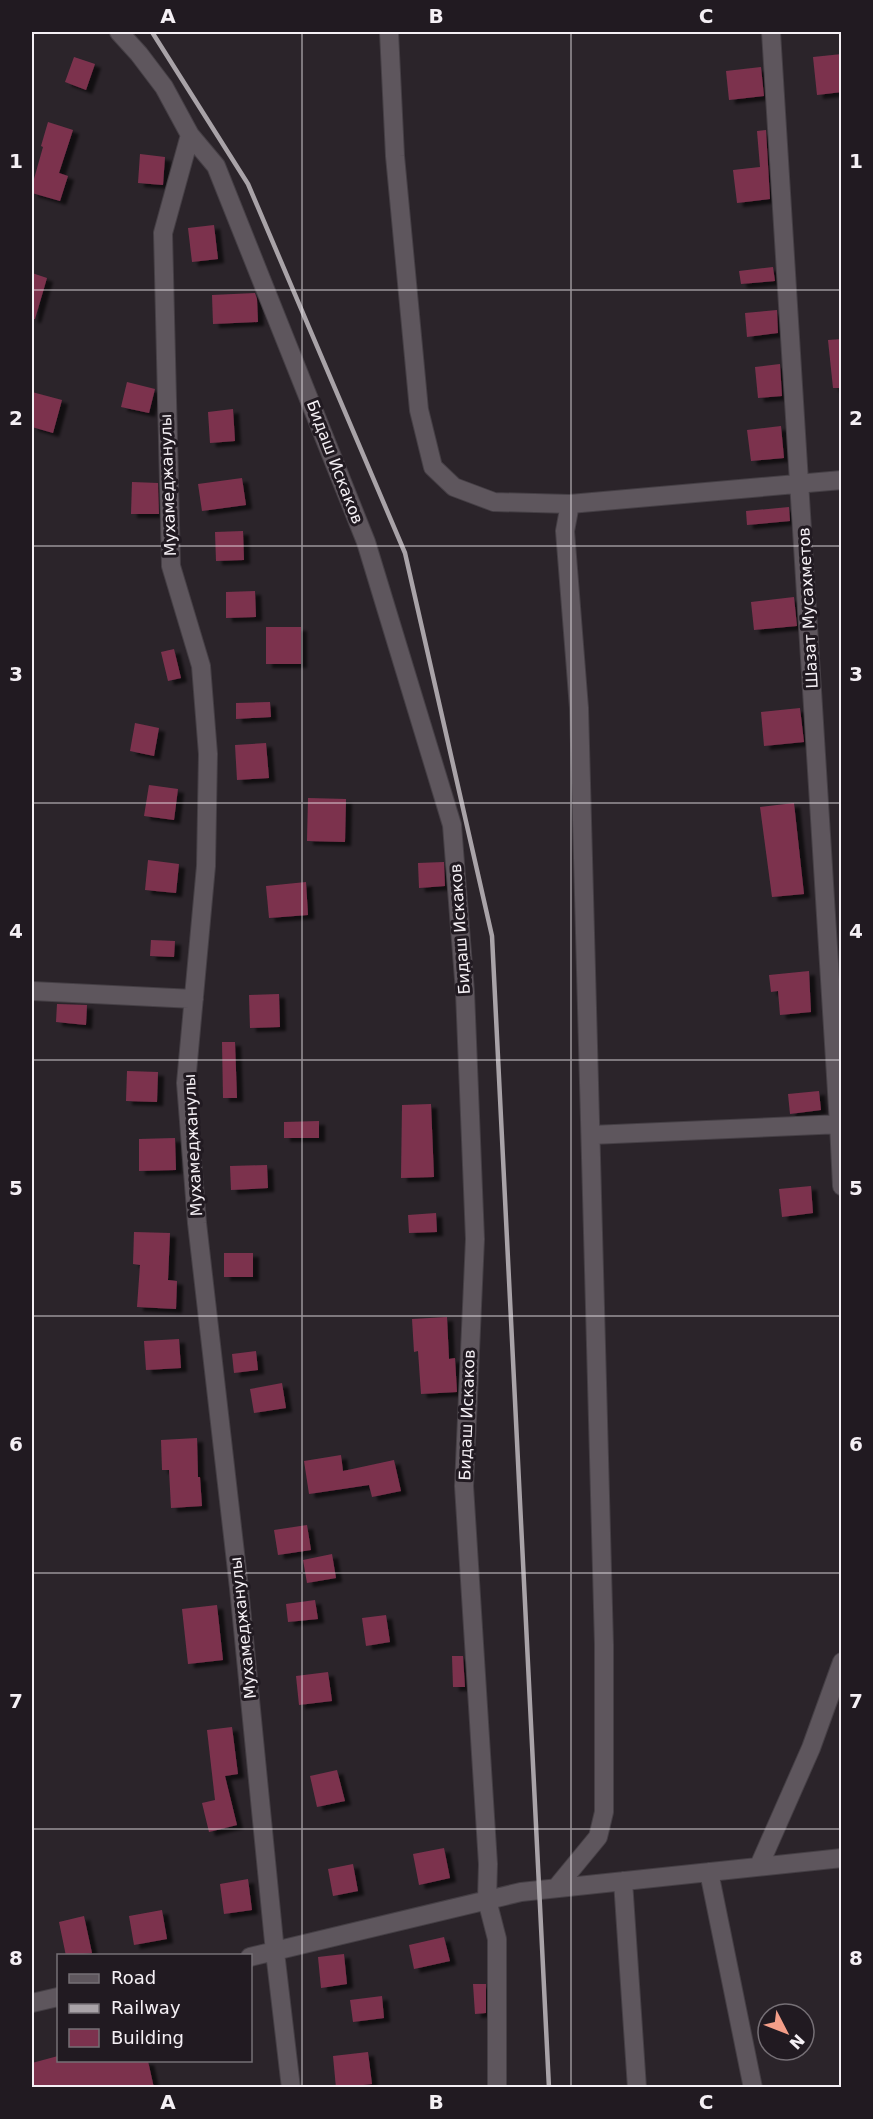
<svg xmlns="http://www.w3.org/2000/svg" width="873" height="2119" font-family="'DejaVu Sans',sans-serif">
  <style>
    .building { fill: #7c324e; filter: url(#shadow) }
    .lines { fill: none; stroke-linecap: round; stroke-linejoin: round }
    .minor-casing { stroke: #453f45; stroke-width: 20 }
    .minor { stroke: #5e565d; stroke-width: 18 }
    .rail { stroke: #a9a3a8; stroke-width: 4.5 }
    .grid { fill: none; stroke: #f5f0f5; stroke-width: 1.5; stroke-opacity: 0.55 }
    .labels { text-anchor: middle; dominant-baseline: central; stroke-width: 6; stroke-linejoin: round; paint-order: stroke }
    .street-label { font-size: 16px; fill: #f5f0f5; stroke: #211a21 }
    .neatline { fill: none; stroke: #f5f0f5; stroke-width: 2 }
    .grid-label { font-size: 20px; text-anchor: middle; font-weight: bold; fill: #f5f0f5 }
  </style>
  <defs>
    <filter id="shadow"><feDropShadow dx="6" dy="4" stdDeviation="1.5" flood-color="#0009"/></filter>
  </defs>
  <rect width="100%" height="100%" fill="#2b242a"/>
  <path class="building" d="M842,54V92L817,95L813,57Z
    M74,57L95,64L86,90L65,82Z
    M761,67L764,96L729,100L726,71Z
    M48,122L73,130L59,173L68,176L60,201L32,193V186L43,147L41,146Z
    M766,130L770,199L737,203L733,170L760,167L757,131Z
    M140,154L165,157L163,185L138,183Z
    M214,225L218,259L192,262L188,228Z
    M773,267L775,281L741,284L739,271Z
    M32,273L47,278L35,319H32Z
    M255,293L257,299L258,322L213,324L212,295Z
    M777,310L778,333L747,337L745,313Z
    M842,339V388H833L828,340Z
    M780,364L782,396L758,398L755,367Z
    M127,382L155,389L149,413L121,407Z
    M32,392L62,400L53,433L32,427Z
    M233,409L235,441L210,443L208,412Z
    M781,426L784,458L751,461L747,430Z
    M242,478L246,505L202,511L198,484Z
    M132,482L158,483L159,514H131Z
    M789,507L790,521L747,525L746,511Z
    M243,531L244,560L216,561L215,532Z
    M255,591L256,617L226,618V592Z
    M794,597L797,626L754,630L751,602Z
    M266,627H301V664H266Z
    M174,649L181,678L168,681L161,652Z
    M270,702L271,717L236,719V703Z
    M800,708L804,742L764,746L761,712Z
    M135,723L159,728L154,756L130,751Z
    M266,743L269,778L237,780L235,745Z
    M149,785L178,789L174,820L144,816Z
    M308,798L346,799L345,842L307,841Z
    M794,803L804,894L772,897L760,807Z
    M148,860L179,864L176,893L145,890Z
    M444,862L445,886L419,888L418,863Z
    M306,882L308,915L269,918L266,886Z
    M151,940L175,941L174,957L150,956Z
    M809,971L811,1012L780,1015L778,991L771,992L769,975Z
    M279,994L280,1027L250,1028L249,995Z
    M57,1004L87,1005L86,1025L56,1022Z
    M222,1042H235L237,1098H223Z
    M127,1071L158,1072L157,1102L126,1101Z
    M819,1091L821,1110L790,1114L788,1094Z
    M431,1104L434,1177L401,1178L402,1105Z
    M319,1121V1138H284V1122Z
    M175,1138L176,1170L139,1171V1139Z
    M267,1165L268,1188L231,1190L230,1166Z
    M811,1186L813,1213L782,1217L779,1189Z
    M436,1213L437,1232L409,1233L408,1215Z
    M134,1232L170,1233L168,1280L177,1281L176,1309L137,1307L140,1265L133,1264Z
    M224,1253H253V1277H224Z
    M447,1317L449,1359L455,1358L457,1392L421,1394L418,1351L414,1352L412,1319Z
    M179,1339L181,1368L146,1370L144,1341Z
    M256,1351L258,1370L234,1373L232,1354Z
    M282,1383L286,1408L254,1413L250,1389Z
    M197,1438L198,1477H200L202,1506L171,1508L169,1470H162L161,1440Z
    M341,1455L343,1471L394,1460L401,1491L372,1497L369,1485L309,1494L304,1461Z
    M307,1525L311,1550L278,1555L274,1530Z
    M332,1554L336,1578L307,1583L303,1560Z
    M315,1600L318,1619L288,1622L286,1604Z
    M217,1605L223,1660L188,1664L182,1609Z
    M386,1615L390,1642L366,1646L362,1618Z
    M452,1656H463L465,1687H453Z
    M328,1672L332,1701L299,1705L296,1676Z
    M232,1727L238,1774L225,1776L237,1825L209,1832L202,1803L215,1800L207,1730Z
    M337,1770L345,1801L317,1807L310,1776Z
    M444,1848L450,1878L419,1885L413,1854Z
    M353,1864L358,1891L333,1896L328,1869Z
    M248,1879L252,1910L224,1914L220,1884Z
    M162,1910L167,1939L134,1945L129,1916Z
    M84,1916L92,1953L66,1956L59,1922Z
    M444,1937L450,1961L414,1969L409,1945Z
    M344,1954L347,1984L321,1988L318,1957Z
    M473,1984H486V2013L475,2014Z
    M382,1996L384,2018L353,2022L350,2000Z
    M368,2052L372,2084L336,2088L333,2056Z
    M58,2056V2061H148L154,2088H32V2063Z"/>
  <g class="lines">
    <defs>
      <path id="minor" d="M119,32L139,54L164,87L190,135L216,166L366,542L452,825L465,992L475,1239L464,1486L488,1864L487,1900L497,1939V2088
        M389,32L395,156L419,410L433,467L454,487L494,502L570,504L565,531L579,708L604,1645V1812L598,1837L556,1888
        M771,32L839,1124L842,1186
        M190,135L163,233L171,566L201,666L208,754L206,866L186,1083L197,1223L239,1588L275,1952L291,2088
        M570,504L842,480
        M32,991L194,999
        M591,1135L842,1124
        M759,1866L811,1748L842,1662
        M709,1872L753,2088
        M623,1881L637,2088
        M250,1957L521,1892L842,1858
        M32,2003L58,1997"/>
    </defs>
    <use href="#minor" class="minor-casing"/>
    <use href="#minor" class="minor"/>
    <path class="rail" d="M152,32L248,184L405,553L492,936L549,2088"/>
  </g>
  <path class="grid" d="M302,32V2088M571,32V2088M32,290H842M32,546H842M32,803H842M32,1060H842M32,1316H842M32,1573H842M32,1829H842"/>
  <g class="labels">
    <g class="street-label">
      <text transform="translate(335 462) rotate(69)">Бидаш Искаков</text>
      <text transform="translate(168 485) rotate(-92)">Мухамеджанулы</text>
      <text transform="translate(808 608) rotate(-93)">Шазат Мусахметов</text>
      <text transform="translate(460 929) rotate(-94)">Бидаш Искаков</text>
      <text transform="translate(193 1145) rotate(-93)">Мухамеджанулы</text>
      <text transform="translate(467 1415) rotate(-88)">Бидаш Искаков</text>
      <text transform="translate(243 1628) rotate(-96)">Мухамеджанулы</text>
    </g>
  </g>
  <rect width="873" height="2119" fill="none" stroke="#211a21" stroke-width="66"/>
  <rect x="57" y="1954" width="195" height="108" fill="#211a21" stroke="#767076" stroke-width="1.5"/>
  <rect x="69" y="1974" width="30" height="9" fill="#5e565d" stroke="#767076" stroke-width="1.5"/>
  <text x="111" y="1984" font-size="18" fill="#f5f0f5">Road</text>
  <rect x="69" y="2004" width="30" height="9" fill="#a9a3a8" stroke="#767076" stroke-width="1.5"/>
  <text x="111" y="2014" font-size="18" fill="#f5f0f5">Railway</text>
  <rect x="69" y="2029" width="30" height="18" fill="#7c324e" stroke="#767076" stroke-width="1.5"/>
  <text x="111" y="2044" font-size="18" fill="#f5f0f5">Building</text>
  <g transform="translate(786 2032) rotate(132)"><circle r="28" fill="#211a21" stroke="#767076" stroke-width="1.5"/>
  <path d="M0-4.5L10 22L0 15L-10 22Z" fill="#f49e89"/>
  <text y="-9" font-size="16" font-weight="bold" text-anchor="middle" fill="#f5f0f5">N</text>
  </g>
  <rect x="33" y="33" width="807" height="2053" class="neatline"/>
  <g class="grid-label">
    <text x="168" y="23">A</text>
    <text x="436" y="23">B</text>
    <text x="706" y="23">C</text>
    <text x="16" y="168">1</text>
    <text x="856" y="168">1</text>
    <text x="16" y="425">2</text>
    <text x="856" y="425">2</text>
    <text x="16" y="681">3</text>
    <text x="856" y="681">3</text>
    <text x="16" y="938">4</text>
    <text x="856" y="938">4</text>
    <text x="16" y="1195">5</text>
    <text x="856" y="1195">5</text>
    <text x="16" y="1451">6</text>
    <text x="856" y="1451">6</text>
    <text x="16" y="1708">7</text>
    <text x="856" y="1708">7</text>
    <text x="16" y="1965">8</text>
    <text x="856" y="1965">8</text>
    <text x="168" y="2109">A</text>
    <text x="436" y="2109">B</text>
    <text x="706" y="2109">C</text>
  </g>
</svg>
